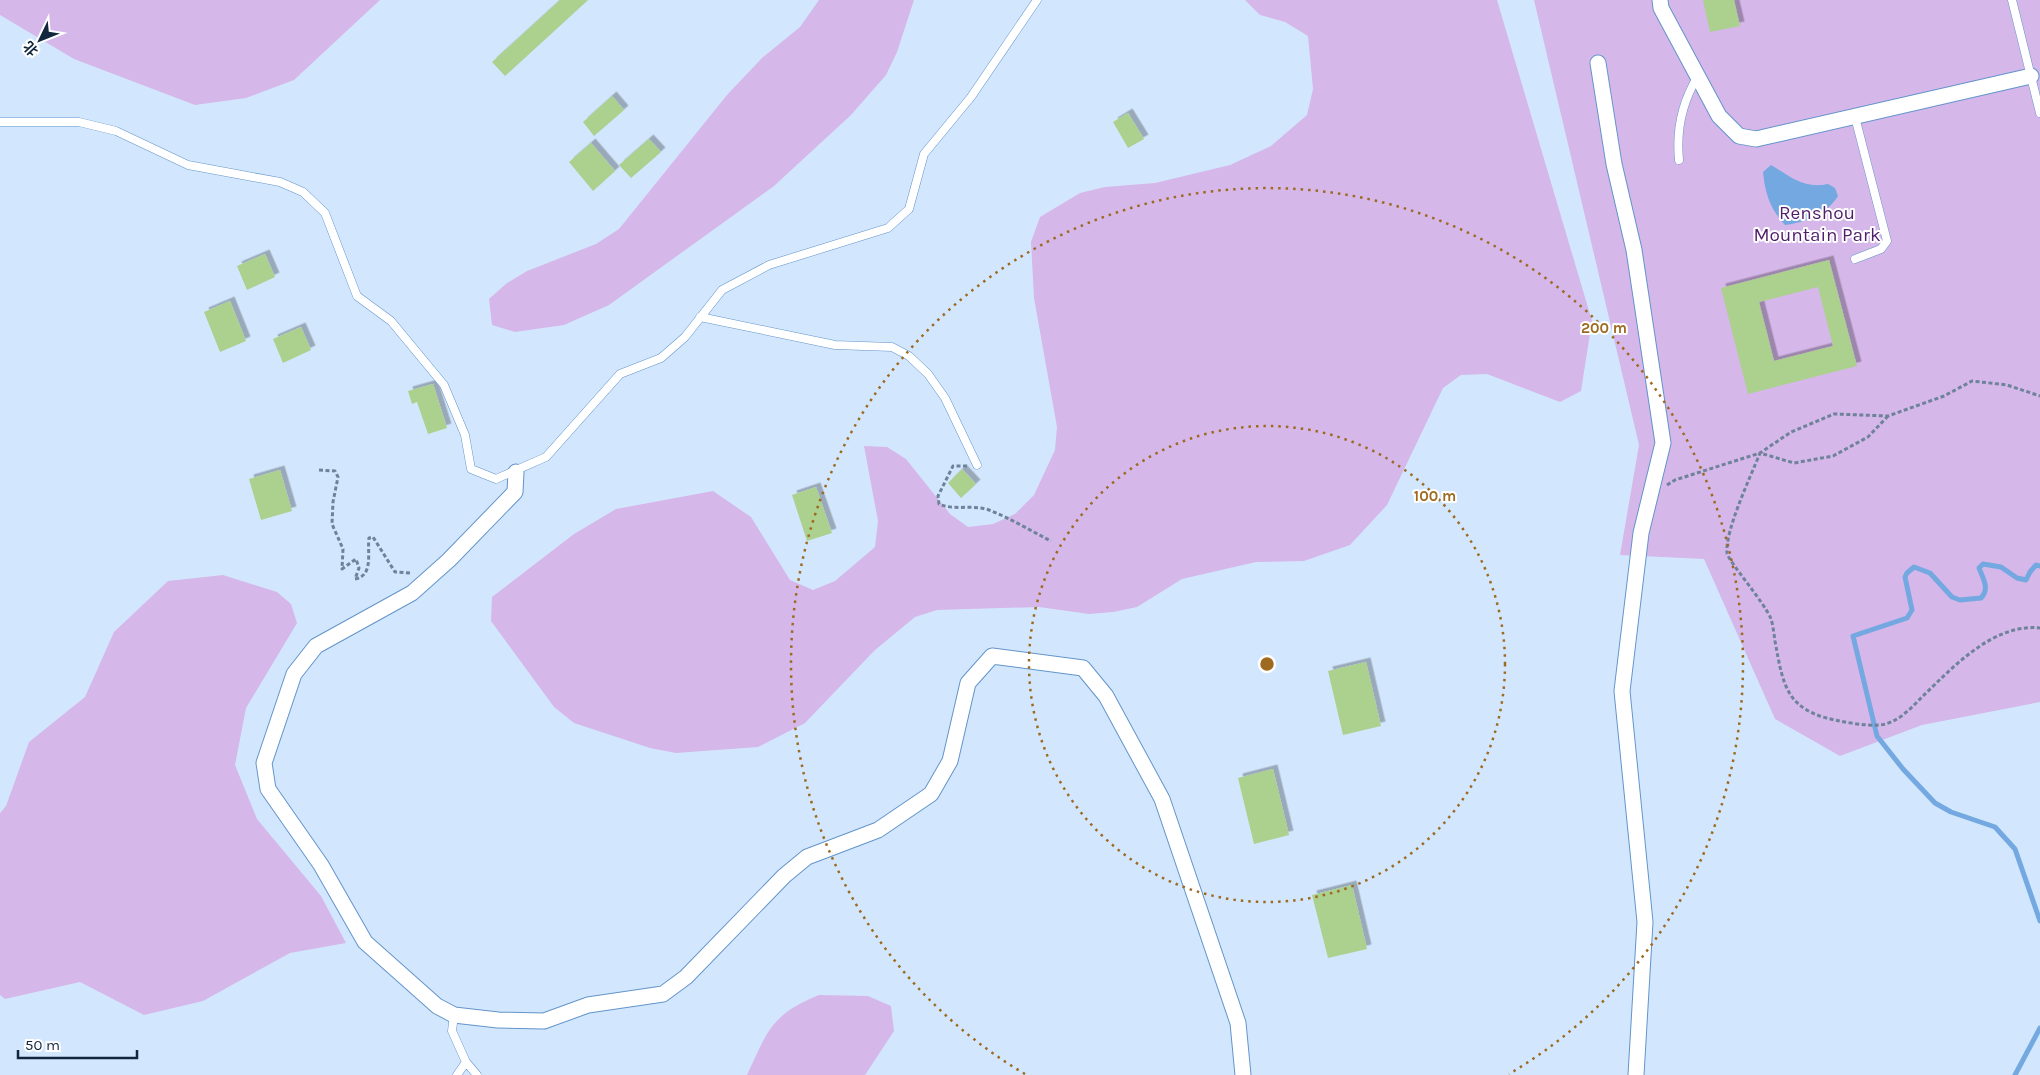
<svg xmlns="http://www.w3.org/2000/svg" width="2040" height="1075" font-family="Karla,'Noto Sans SC',sans-serif">
  <style>
    .green { fill: #d5b7ea }
    .water { fill: #73a8e1 }
    .lines { fill: none; stroke-linecap: round; stroke-linejoin: round }
    .stream { stroke: #73a8e1; stroke-width: 5 }
    .building { fill: #acd08d; fill-rule: evenodd; filter: url(#shadow) }
    .service-casing { stroke: #6394ca; stroke-width: 9 }
    .minor-casing { stroke: #6394ca; stroke-width: 17 }
    .path { stroke: #6e839a; stroke-width: 3; stroke-dasharray: 4 2.5; stroke-linecap: butt }
    .service { stroke: #fff; stroke-width: 8 }
    .minor { stroke: #fff; stroke-width: 15 }
    .ring { fill: none; stroke: #9d6a20; stroke-width: 2.5; stroke-dasharray: 2.5 5 }
    .labels { text-anchor: middle; dominant-baseline: central; stroke-width: 4; stroke-linejoin: round; paint-order: stroke }
    .park-label { font-size: 19px; fill: #501e6b; stroke: #fff }
    .centre { fill: #9d6a20; stroke: #fff; stroke-width: 2.5 }
    .ring-label { font-size: 15px; text-anchor: middle; font-weight: bold; fill: #9d6a20; stroke: #fff; stroke-width: 4; stroke-linejoin: round; paint-order: stroke }
  </style>
  <defs>
    <filter id="shadow"><feDropShadow dx="4.5" dy="-4.5" stdDeviation="0" flood-color="#0004"/></filter>
  </defs>
  <rect width="100%" height="100%" fill="#d2e7fe"/>
  <path class="green" d="M0,0H380L294,80L246,98L195,105L74,59L0,15Z
    M819,0H914L897,52L886,75L851,115L774,186L609,305L564,325L515,332L492,325L489,299L507,283L527,271L596,244L619,229L727,95L762,58L800,27Z
    M1245,0H1497L1592,321L1581,391L1560,402L1487,374L1461,375L1443,388L1387,505L1350,545L1304,561L1256,562L1182,579L1137,607L1113,612L1089,614L1039,607L937,610L915,617L875,650L805,723L758,747L676,753L650,748L574,723L554,707L491,621L492,597L574,534L616,509L713,491L751,517L790,580L813,590L835,581L875,547L878,521L864,446L887,447L906,459L950,514L968,527L993,524L1015,514L1034,495L1055,450L1057,427L1034,298L1031,242L1040,217L1080,193L1105,187L1155,183L1230,165L1271,146L1307,115L1313,89L1308,36L1285,22L1260,15Z
    M1534,0H2040V702L1922,725L1840,756L1775,719L1704,559L1620,555L1639,445Z
    M223,575L277,592L291,604L297,623L246,708L235,765L257,819L321,896L346,943L290,953L203,1001L144,1015L80,982L5,999L0,995V813L6,806L29,742L85,697L114,632L168,581Z
    M819,995L868,996L891,1006L894,1031L865,1075H747C768,1031 770,1015 819,995Z"/>
  <path class="water" d="M1771,165C1791,177 1803,189 1828,184L1835,188L1838,196C1826,215 1806,222 1785,225C1770,209 1765,193 1763,172Z"/>
  <g class="lines">
    <path class="stream" d="M2040,566L2036,565L2030,572L2026,580L2017,578L2001,567L1983,564L1979,568C1983,578 1990,589 1981,598L1960,600L1952,597L1930,573L1914,567L1907,573L1905,577L1912,610L1907,618L1853,636L1877,736L1903,769L1935,803L1951,812L1995,827L2015,849L2040,921
      M2015,1075L2040,1028"/>
  </g>
  <path class="building" d="M560,0H588L505,76L492,62Z
    M1703,0H1734L1740,26L1710,32Z
    M612,96L624,110L594,136L583,122Z
    M1128,113L1144,139L1128,148L1113,122Z
    M649,139L661,152L631,178L619,165Z
    M591,143L615,171L593,191L569,162Z
    M265,254L275,277L247,290L237,266Z
    M1829,260L1857,366L1748,394L1721,288ZM1818,287L1833,346L1774,361L1759,302Z
    M230,301L246,341L220,352L204,312Z
    M301,327L311,350L283,363L273,339Z
    M433,384L447,428L428,434L417,402L412,404L408,391Z
    M962,469L976,484L961,498L948,483Z
    M280,470L292,511L261,520L249,479Z
    M816,487L832,533L807,541L792,495Z
    M1366,662L1381,726L1343,735L1328,671Z
    M1273,769L1289,835L1254,844L1238,778Z
    M1352,885L1367,949L1328,958L1312,895Z"/>
  <g class="lines">
    <defs>
      <path id="service" d="M2012,0L2040,113
        M1855,117L1887,241L1881,249L1855,259
        M0,122H79L116,131L188,165L280,182L303,192L325,213L357,296L391,321L444,385L465,435L471,469L496,479L546,457L620,374L661,358L685,337L722,290L769,265L888,228L909,209L924,154L971,97L1037,0
        M1679,160C1676,129 1682,102 1698,76
        M700,317L835,345L892,347L909,356L928,374L945,398L977,465
        M454,1015L452,1031L466,1062L477,1075
        M457,1075L466,1062"/>
      <path id="minor" d="M1660,0L1661,8L1719,116L1739,136L1756,139L2031,76
        M1598,63L1614,164L1634,250L1663,443L1641,533L1622,691L1645,922L1636,1075
        M516,472L515,492L449,560L412,593L316,646L294,674L264,763L268,789L321,865L365,942L437,1006L454,1015L498,1020L544,1021L588,1005L663,994L686,977L784,876L807,857L878,830L931,794L950,761L968,683L992,656L1083,668L1106,696L1162,799L1238,1023L1243,1075"/>
    </defs>
    <use href="#service" class="service-casing"/>
    <use href="#minor" class="minor-casing"/>
    <path class="path" d="M1888,416L1868,437L1833,456L1794,463L1760,453C1751,476 1725,530 1727,553C1728,561 1765,603 1771,619C1773,625 1774,634 1775,641C1783,685 1786,710 1835,720C1849,723 1866,726 1880,725C1898,723 1911,708 1923,696C1954,666 1994,623 2040,628
      M967,466H953L938,496L939,504C955,511 972,504 989,510C1010,518 1031,531 1051,541
      M319,470L335,471L338,477L333,502L332,524L343,549L342,569L356,559L359,568L355,579C374,576 367,551 369,538L373,537L395,572L412,573
      M1667,485L1675,480L1760,453L1791,432L1834,414L1888,416L1944,396L1972,381L2007,385L2040,396"/>
    <use href="#service" class="service"/>
    <use href="#minor" class="minor"/>
  </g>
  <g class="ring">
    <circle cx="1267" cy="664" r="238"/>
    <path d="M1025 1074A476 476 0 1 1 1509 1074"/>
  </g>
  <g class="labels">
    <g class="park-label">
      <text x="1817" y="213">Renshou<tspan x="1817" dy="22">Mountain Park</tspan></text>
    </g>
  </g>
  <circle cx="1267" cy="664" r="8" class="centre"/>
  <g class="ring-label">
    <text x="1604" y="333">200 m</text>
    <text x="1435" y="501">100 m</text>
  </g>
  <g transform="translate(40 40) rotate(227)" stroke="#ffffff" stroke-width="4" paint-order="stroke">
  <path d="M0-4L9 19L0 12L-9 19Z" fill="#12273d"/>
  <text y="-8" font-size="14" font-weight="bold" text-anchor="middle" fill="#12273d">北</text>
  </g>
  <path d="M18 1050v8h119v-8" fill="none" stroke="#12273d" stroke-width="2.5"/>
  <text x="25" y="1050" font-size="15" fill="#12273d" stroke="#ffffff" stroke-width="4" paint-order="stroke">50 m</text>
</svg>
